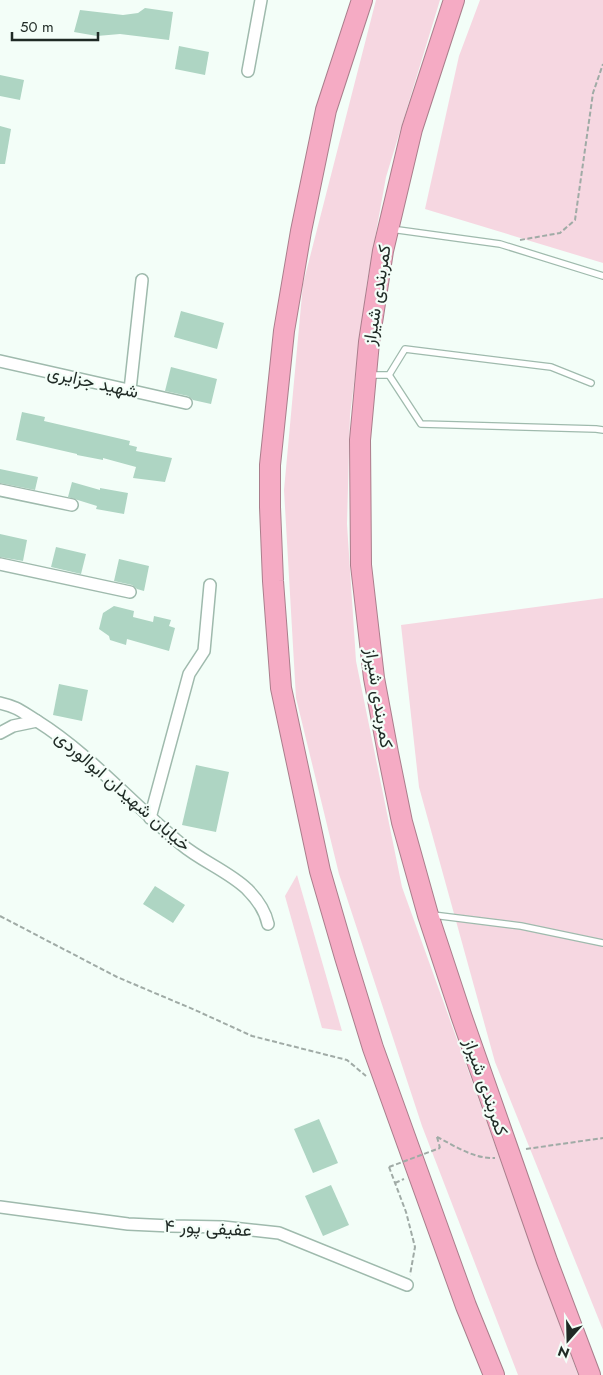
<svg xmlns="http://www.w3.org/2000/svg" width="603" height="1375" viewBox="0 0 603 1375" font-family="Jost,Vazirmatn,sans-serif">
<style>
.green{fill:#f6d7e1}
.building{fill:#aed5c3}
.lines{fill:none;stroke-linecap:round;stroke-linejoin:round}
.lane-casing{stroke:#9fbaad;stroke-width:8}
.street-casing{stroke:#9fbaad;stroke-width:14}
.highway-casing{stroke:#aa7e8c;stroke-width:22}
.path{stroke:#a0aba6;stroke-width:2;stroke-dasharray:5 2.5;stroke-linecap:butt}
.lane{stroke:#fff;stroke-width:5.5}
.street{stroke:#fff;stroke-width:11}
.highway{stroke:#f5abc4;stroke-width:20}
.path-bridge{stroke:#a0aba6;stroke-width:2;stroke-dasharray:5 2.5;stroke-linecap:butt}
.labels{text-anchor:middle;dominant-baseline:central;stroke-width:4.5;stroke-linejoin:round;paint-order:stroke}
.street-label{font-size:18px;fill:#1f2a25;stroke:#f3fef8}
</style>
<rect width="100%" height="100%" fill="#f3fef8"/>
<g class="green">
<polygon points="376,0 440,0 386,177 367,282 350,415 347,524 356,661 402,887 578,1375 518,1375 422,1126 339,874 296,698 284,490 303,284"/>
<polygon points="480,0 603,0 603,263 425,209 459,56"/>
<polygon points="603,598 603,1330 495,1062 419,787 401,625"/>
<polygon points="297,875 342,1031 322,1028 285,896"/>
</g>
<g class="building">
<polygon points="145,8 173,12 169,40 120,34 97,36 74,32 80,10 123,15 138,13"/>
<polygon points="179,46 209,52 205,75 175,69"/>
<polygon points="0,75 24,80 20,100 0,96"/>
<polygon points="0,126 11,129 5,164 0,164"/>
<polygon points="181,311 224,323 217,349 174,337"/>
<polygon points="171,367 217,379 211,404 193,400 188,396 165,391"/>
<polygon points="22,412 45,417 44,421 130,441 129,445 137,447 136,451 172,458 165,482 133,478 136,467 103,458 103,460 77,455 77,454 16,440"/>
<polygon points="0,469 38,477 35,490 0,483"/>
<polygon points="72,482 100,490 100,488 128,493 124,514 96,509 97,506 68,497"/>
<polygon points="0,534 27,540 23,561 0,557"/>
<polygon points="56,547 86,554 81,574 51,567"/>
<polygon points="119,559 149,566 144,591 137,589 132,585 114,581"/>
<polygon points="114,606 134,611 133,617 153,622 154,616 171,620 169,626 175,628 169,651 127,639 126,645 110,640 109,636 99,629 103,613"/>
<polygon points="59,684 88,690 82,721 53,715"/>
<polygon points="196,765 229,772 216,832 182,825"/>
<polygon points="155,886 185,905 173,923 143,904"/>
<polygon points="319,1119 338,1163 313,1173 294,1129"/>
<polygon points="331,1185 349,1225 323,1236 305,1196"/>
</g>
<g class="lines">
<g class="lane-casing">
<g id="lane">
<polyline points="391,229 500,244 603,276"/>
<polyline points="370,375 389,375 405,349 551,367 591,383"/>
<polyline points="389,375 421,424 596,429 603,430"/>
<polyline points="433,915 521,926 603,943"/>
</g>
</g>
<g class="street-casing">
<g id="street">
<polyline points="248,71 261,0"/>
<polyline points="0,361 186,403"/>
<polyline points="130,390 142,280"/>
<polyline points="0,490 72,505"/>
<polyline points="0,564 130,592"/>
<path d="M0,703c18,4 22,9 37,18 54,34 95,83 144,123 20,17 47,27 66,45 10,10 18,21 21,35"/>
<polyline points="0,733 13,726 37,721"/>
<polyline points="150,818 189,674 204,651 210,585"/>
<polyline points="0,1207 128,1224 171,1226 223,1227 279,1233 407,1285"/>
</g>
</g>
<g class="highway-casing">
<g id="highway">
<polyline points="362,0 326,110 301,231 284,331 270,465 270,507 273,581 281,688 320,871 345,957 373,1048 466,1306 494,1375"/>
<polyline points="454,0 412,129 383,251 369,342 360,440 361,565 374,678 388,753 402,822 428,915 461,1015 547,1261 590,1375"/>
</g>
</g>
<g class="path">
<polyline points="520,240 560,233 575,220 593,93 603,64"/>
<polyline points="0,916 117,977 195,1010 252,1036 347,1060 366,1076"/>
<path d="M437,1137c18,9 37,22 58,21"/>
<polyline points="437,1137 440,1148"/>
<polyline points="526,1149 603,1138"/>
<polyline points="389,1167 406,1212 415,1247 410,1275"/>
<polyline points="395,1183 404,1179"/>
</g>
<use href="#lane" class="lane"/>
<use href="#street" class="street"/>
<use href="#highway" class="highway"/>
<polyline class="path-bridge" points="389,1167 440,1148"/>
</g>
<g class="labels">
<g class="street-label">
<text transform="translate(377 295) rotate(-81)">کمربندی شیراز</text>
<text transform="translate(93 382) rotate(13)">شهید جزایری</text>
<text transform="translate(379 698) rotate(81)">کمربندی شیراز</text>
<text transform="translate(123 791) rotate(41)">خیابان شهیدان ابوالوردی</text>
<text transform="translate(486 1087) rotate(71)">کمربندی شیراز</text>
<text transform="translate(208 1228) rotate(3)">عفیفی پور ۴</text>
</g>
</g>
<g transform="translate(568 1340) rotate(200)" stroke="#f3fef8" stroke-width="4" paint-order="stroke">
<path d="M0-4L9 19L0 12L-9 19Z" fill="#1f2a25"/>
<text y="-8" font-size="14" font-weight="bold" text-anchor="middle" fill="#1f2a25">N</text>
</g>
<path d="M12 32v8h86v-8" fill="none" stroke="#1f2a25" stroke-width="2.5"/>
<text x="20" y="32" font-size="15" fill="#1f2a25" stroke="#f3fef8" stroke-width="4" paint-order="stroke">50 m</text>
</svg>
